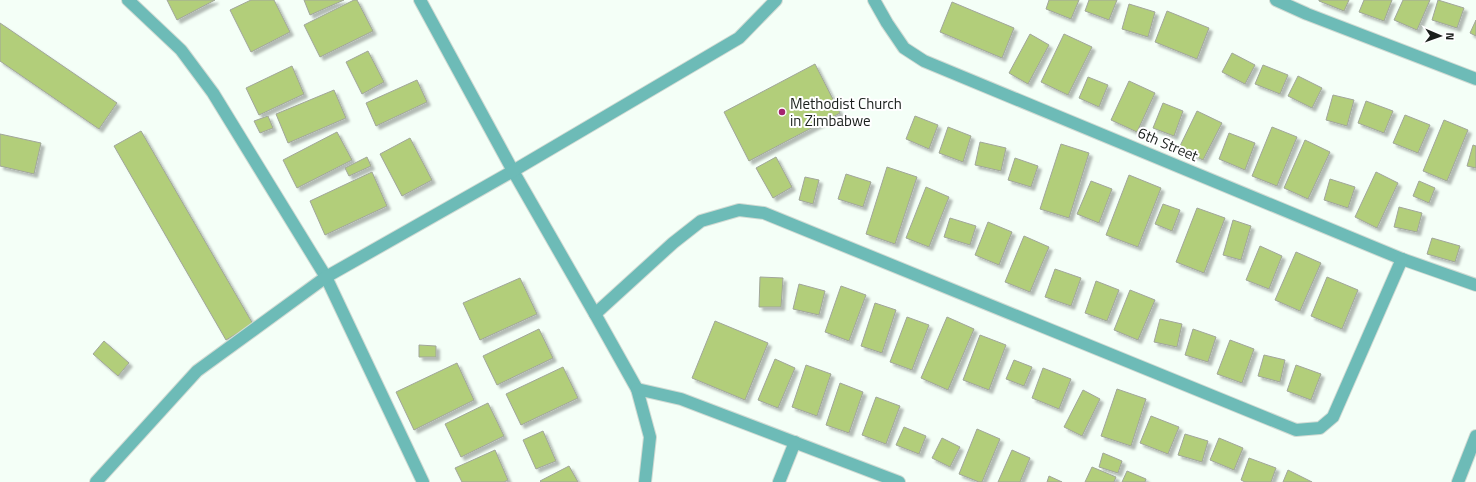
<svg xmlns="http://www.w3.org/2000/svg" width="1476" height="482" viewBox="0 0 1476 482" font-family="'Titillium Web',sans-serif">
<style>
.building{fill:#b2ce7a;stroke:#a1a69a;filter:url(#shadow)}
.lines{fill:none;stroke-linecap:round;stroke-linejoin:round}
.minor-casing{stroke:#d1dbd4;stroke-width:14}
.minor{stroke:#6dbbb7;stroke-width:12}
.poi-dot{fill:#a5226f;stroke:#fff;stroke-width:1.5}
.labels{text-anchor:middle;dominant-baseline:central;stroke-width:4;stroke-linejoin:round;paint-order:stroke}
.poi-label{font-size:15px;fill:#1a1f1c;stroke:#fff;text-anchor:start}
.street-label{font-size:15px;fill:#1a1f1c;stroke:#fff}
</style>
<defs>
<filter id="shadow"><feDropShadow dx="3.5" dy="3.5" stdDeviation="1" flood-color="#0004"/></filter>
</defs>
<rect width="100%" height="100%" fill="#f4fff7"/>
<g class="building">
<polygon points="167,0 215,0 177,20"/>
<polygon points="251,0 274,0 290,32 251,52 230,10"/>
<polygon points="304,0 344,0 310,15"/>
<polygon points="354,0 357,0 373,31 320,57 304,25"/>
<polygon points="1049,0 1079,0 1071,19 1046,9"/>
<polygon points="1089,0 1117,0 1109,20 1085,11"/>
<polygon points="1319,0 1349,0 1344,11 1319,1"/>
<polygon points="1364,0 1392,0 1384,21 1359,12"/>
<polygon points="1403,0 1430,0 1417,30 1394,20"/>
<polygon points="1438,0 1464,8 1457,28 1432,20"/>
<polygon points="952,2 1014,28 1002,58 940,32"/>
<polygon points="1129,4 1155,12 1148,37 1122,29"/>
<polygon points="1167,11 1209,28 1197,59 1155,42"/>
<polygon points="1476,20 1476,36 1470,33"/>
<polygon points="0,23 117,103 99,129 0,61"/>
<polygon points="1030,34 1049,45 1028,84 1009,73"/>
<polygon points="1064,34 1092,47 1068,95 1041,82"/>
<polygon points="368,51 384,82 362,94 346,62"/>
<polygon points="1232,53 1255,65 1245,84 1222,72"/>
<polygon points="815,64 840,113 749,161 724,112"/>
<polygon points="1263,65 1288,75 1280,94 1255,84"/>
<polygon points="292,66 304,94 259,115 246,88"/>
<polygon points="1298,76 1322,88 1312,108 1288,96"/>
<polygon points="1088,77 1108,85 1099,107 1079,98"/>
<polygon points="417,80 427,102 376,126 366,103"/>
<polygon points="1129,81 1155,93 1137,132 1111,120"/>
<polygon points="334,90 346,118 288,143 276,114"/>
<polygon points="1333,95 1354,100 1347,126 1326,120"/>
<polygon points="1366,101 1393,111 1384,133 1358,123"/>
<polygon points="1163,103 1183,111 1174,136 1153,128"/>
<polygon points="1197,111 1222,123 1203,160 1179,148"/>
<polygon points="1405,115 1430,125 1418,153 1393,143"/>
<polygon points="268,116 273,128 260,133 254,121"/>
<polygon points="915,116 938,125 929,149 906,139"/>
<polygon points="1444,120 1468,130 1447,181 1423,171"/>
<polygon points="948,127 971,136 963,162 939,153"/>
<polygon points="1272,127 1297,137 1277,186 1252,176"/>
<polygon points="141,131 253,324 226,340 114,146"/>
<polygon points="337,132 352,160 297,188 283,160"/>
<polygon points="1229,133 1255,143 1245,170 1219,159"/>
<polygon points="0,134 41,143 34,174 0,166"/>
<polygon points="410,138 432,180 402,196 380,154"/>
<polygon points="1305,140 1330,152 1308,199 1284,188"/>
<polygon points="980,142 1006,148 1001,171 975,165"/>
<polygon points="1061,144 1089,153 1069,218 1040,209"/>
<polygon points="1473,145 1476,146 1476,168 1467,166"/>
<polygon points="367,157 371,166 349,176 345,168"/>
<polygon points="776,157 792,187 773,198 756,168"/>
<polygon points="1015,158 1038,166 1031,187 1008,180"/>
<polygon points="887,167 917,177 895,244 866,234"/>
<polygon points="372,172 387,206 325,235 310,201"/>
<polygon points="1376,172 1398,183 1377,228 1355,217"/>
<polygon points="846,174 871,182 863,207 838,199"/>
<polygon points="1129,175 1161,188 1138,247 1106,235"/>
<polygon points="805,177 819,180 813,204 799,200"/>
<polygon points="1330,179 1355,187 1348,208 1324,200"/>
<polygon points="1091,181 1112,189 1099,223 1077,214"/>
<polygon points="1419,181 1435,188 1429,203 1413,196"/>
<polygon points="926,187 949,197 929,247 906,238"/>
<polygon points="1163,204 1180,210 1172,231 1155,224"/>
<polygon points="1399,207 1422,213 1417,232 1394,227"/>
<polygon points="1197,208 1225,218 1204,273 1176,262"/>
<polygon points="950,218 976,226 970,245 944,237"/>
<polygon points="1233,220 1251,226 1241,260 1223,255"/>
<polygon points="988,222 1012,232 999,265 975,255"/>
<polygon points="1024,236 1049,247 1030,292 1005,282"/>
<polygon points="1432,238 1460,246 1455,262 1427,254"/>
<polygon points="1260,246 1282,256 1269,289 1246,280"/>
<polygon points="1296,252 1321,263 1300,311 1275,300"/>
<polygon points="1055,269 1081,278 1071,306 1045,297"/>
<polygon points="760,277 783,278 781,307 759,307"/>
<polygon points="1327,277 1358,290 1342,329 1311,316"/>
<polygon points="520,278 537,314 480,340 463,303"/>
<polygon points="1096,281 1119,290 1107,321 1085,313"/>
<polygon points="799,284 825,291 819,315 793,309"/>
<polygon points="841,286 866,295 849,341 825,332"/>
<polygon points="1130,290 1155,300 1138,340 1114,330"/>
<polygon points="875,303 896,310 882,353 861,346"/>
<polygon points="907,317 929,325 912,370 890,362"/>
<polygon points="947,317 974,329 948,390 921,378"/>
<polygon points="1160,319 1182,324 1177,347 1154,342"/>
<polygon points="715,321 768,343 745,400 692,378"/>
<polygon points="539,329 553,358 497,385 483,356"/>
<polygon points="1193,329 1216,337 1208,362 1185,355"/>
<polygon points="980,335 1006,345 989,390 963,380"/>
<polygon points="1230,340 1254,349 1242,383 1217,374"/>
<polygon points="104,341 129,363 118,376 93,354"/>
<polygon points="419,345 436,346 436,357 419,357"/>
<polygon points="1264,355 1285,360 1280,382 1258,376"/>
<polygon points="775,359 795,368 778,408 758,400"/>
<polygon points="1014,360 1032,367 1024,386 1006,379"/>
<polygon points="457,363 474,400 414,430 396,392"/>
<polygon points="806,365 831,374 817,416 792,407"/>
<polygon points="1296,365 1321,374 1311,400 1287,391"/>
<polygon points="563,367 578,398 521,425 506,394"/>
<polygon points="1043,368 1071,379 1059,409 1032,398"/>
<polygon points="840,383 863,392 849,433 826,425"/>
<polygon points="1117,389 1146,399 1131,446 1101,436"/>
<polygon points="1083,390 1100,399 1082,436 1064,427"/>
<polygon points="876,397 900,406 886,444 862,435"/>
<polygon points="488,403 504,436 461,457 445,424"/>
<polygon points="1151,416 1179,427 1168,454 1140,443"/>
<polygon points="904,427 926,436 919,454 896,445"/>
<polygon points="977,429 1000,439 982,482 979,482 959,474"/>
<polygon points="543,431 556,461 536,469 523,440"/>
<polygon points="1185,434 1208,441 1202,462 1178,455"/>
<polygon points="942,438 960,447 950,467 932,458"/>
<polygon points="1219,438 1243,448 1234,470 1210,460"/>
<polygon points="495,450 508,480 504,482 462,482 455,468"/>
<polygon points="1012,450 1030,458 1020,482 998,482"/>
<polygon points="1103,453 1122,461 1118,473 1099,467"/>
<polygon points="1249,458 1276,468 1271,482 1245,482 1241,480"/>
<polygon points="569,466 578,482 541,482 540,481"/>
<polygon points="1092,467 1116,477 1114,482 1085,482"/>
<polygon points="1288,470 1312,482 1283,482"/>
<polygon points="1127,471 1146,479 1145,482 1122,482"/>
<polygon points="1049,476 1062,482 1047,482"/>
</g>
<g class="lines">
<g class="minor-casing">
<g id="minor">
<polyline points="128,0 181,50 213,93 326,277 423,482"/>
<polyline points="420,0 513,171 595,314 637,389 650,437 645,482"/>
<polyline points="874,0 887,23 904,48 924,61 1402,259 1476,285"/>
<polyline points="1276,0 1307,14 1476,79"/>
<polyline points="595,314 673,243 701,221 739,210 764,213 1296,430 1320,428 1333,417 1402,259"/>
<polyline points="637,389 681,399 899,482"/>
<polyline points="96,482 197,371 326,277 513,171 739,38 776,0"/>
<polyline points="779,482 795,442"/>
<polyline points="1458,482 1476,436"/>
</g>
</g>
<use href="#minor" class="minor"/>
</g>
<circle class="poi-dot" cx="782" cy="112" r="4"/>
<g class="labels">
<g class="poi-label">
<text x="790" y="103">Methodist Church<tspan x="790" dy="17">in Zimbabwe</tspan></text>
</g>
<g class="street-label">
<text transform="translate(1168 144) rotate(23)">6th Street</text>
</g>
</g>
<g transform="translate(1440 36) rotate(92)" stroke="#ffffff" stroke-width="3" paint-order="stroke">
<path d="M0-3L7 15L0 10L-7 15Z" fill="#1a1f1c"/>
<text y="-6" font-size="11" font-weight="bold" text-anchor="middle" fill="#1a1f1c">N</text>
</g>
</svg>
